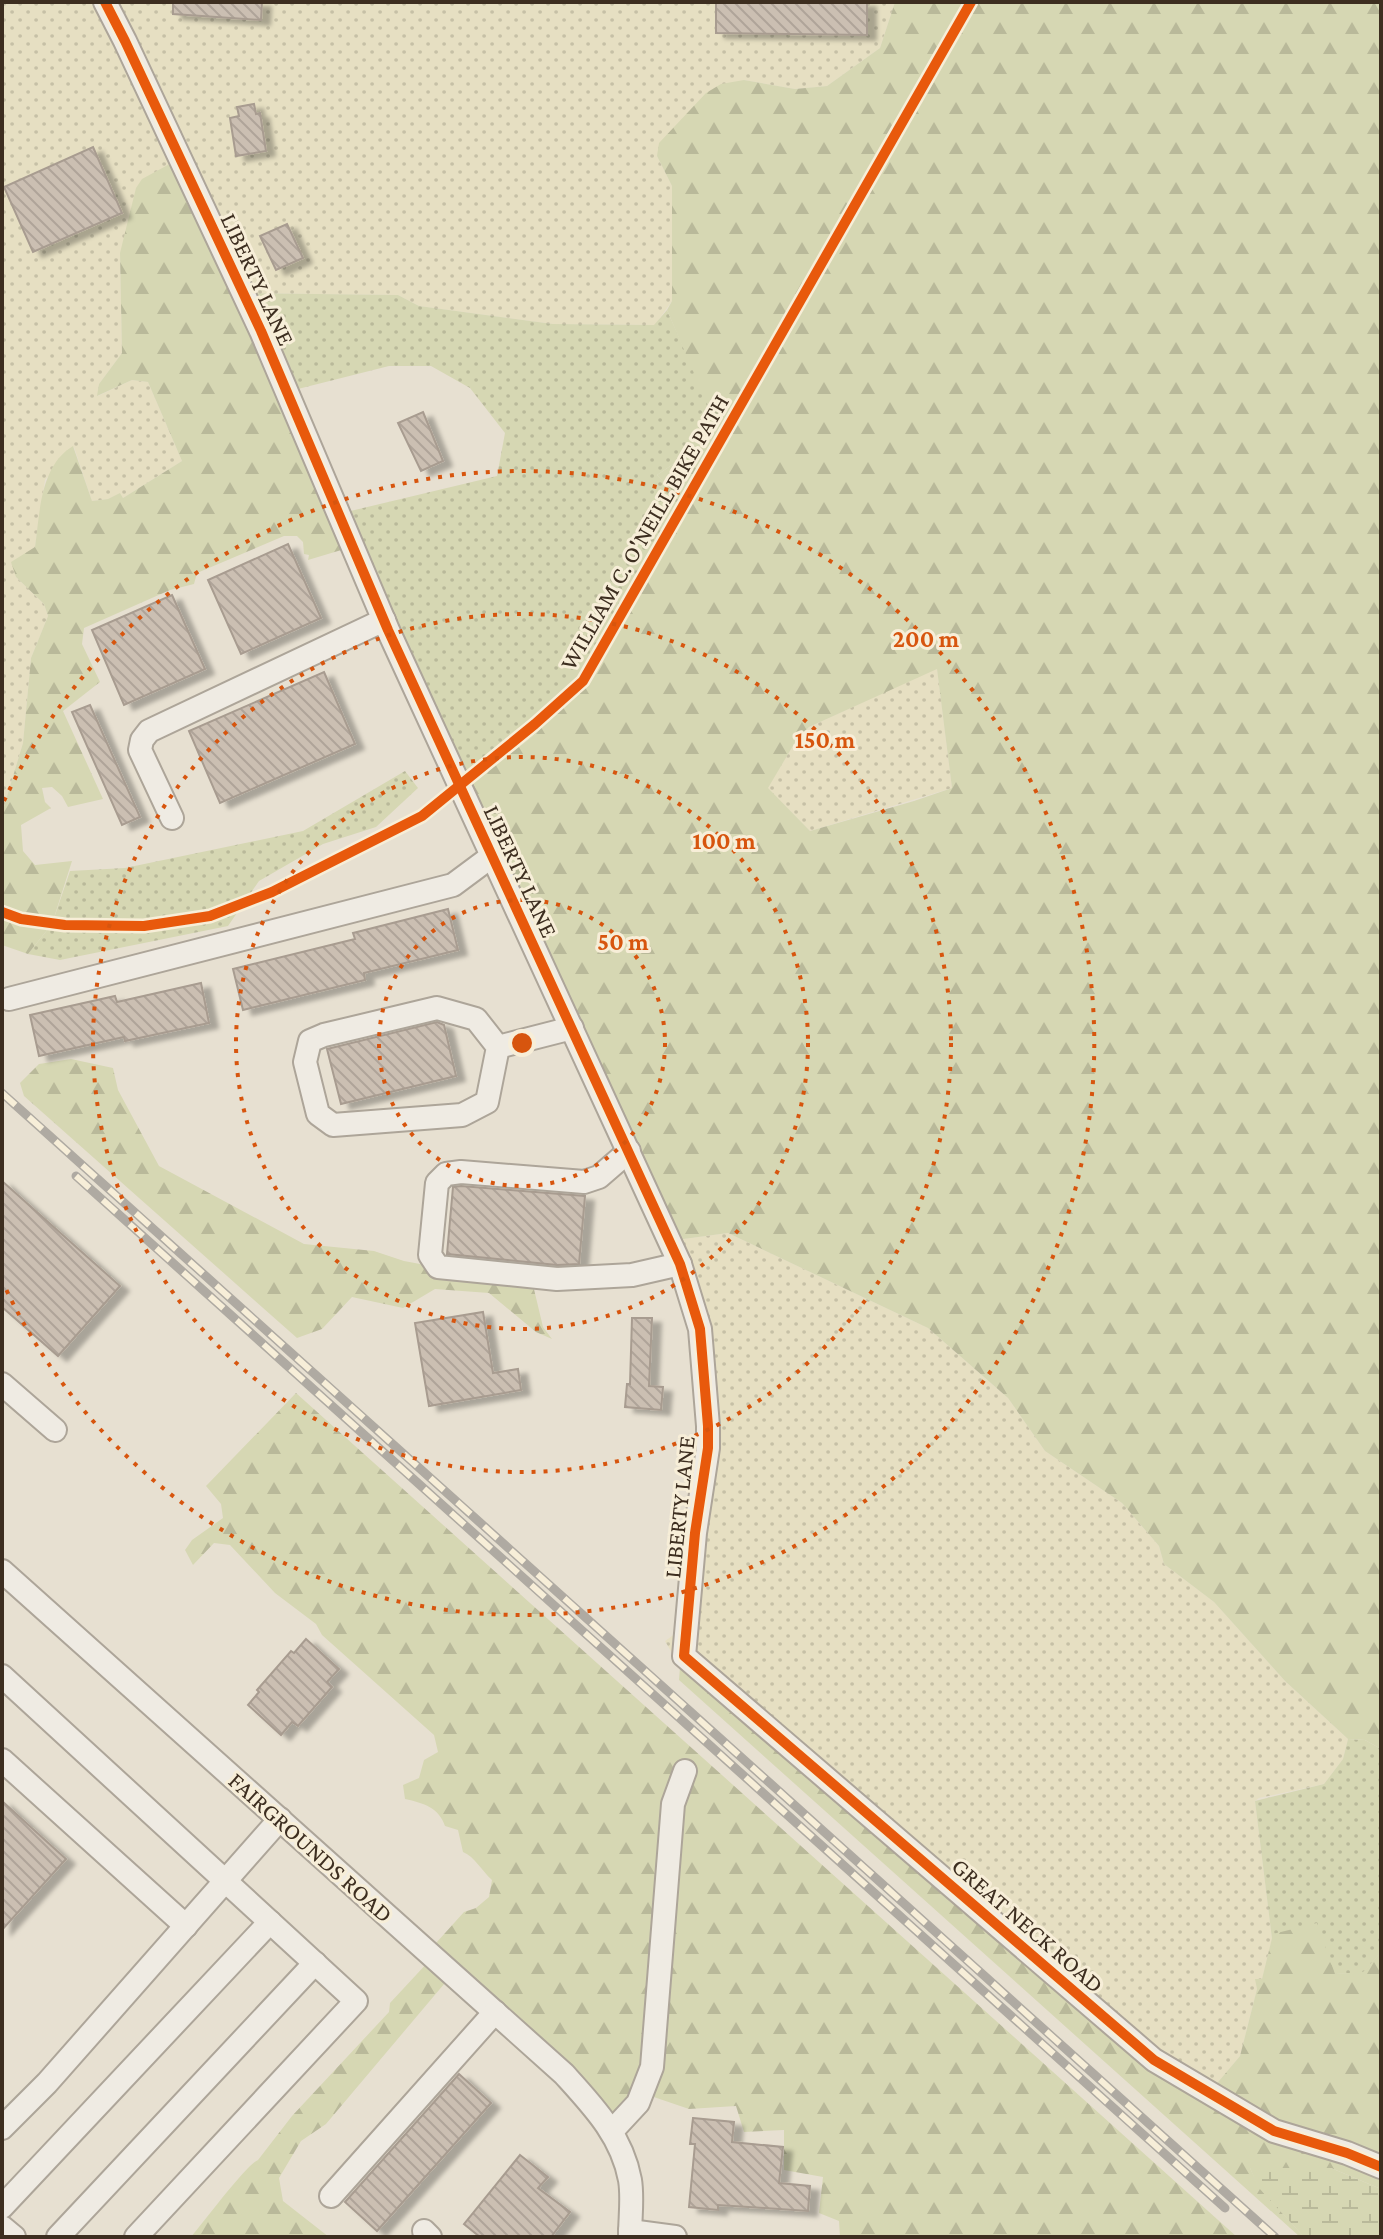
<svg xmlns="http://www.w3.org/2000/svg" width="1383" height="2239" viewBox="0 0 1383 2239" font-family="'Crimson Pro',serif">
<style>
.farmland{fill:url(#farmland-dots)}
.grass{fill:url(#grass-dots)}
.forest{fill:url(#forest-firs);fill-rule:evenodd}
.wetland{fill:url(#wetland-marsh)}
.building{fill:url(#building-back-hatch);stroke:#a89c90;stroke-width:2;filter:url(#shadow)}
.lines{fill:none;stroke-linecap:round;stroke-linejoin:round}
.minor-casing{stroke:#ada599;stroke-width:26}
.minor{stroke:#efebe3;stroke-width:22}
.rail-casing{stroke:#afaaa2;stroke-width:9}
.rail{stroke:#f7eed8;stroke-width:6;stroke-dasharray:18;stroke-linecap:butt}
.cycleway-casing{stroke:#f7eed8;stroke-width:15}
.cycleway{stroke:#e8590c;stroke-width:10}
.ring{fill:none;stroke:#d7550e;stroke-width:4;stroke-dasharray:4 8}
.labels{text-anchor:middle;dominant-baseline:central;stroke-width:6;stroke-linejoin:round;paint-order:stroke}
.street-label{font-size:24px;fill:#3d2e20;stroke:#f7eed8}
.centre{fill:#d7550e;stroke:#f7eed8;stroke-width:4}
.ring-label{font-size:24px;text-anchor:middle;font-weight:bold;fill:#d7550e;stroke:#f7eed8;stroke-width:6;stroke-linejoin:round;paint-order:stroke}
</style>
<defs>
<pattern id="farmland-dots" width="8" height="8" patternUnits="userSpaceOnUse" patternTransform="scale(2)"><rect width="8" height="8" fill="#e6dfc2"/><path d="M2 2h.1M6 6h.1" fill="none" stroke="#c6c0a6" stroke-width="1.8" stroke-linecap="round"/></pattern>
<pattern id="grass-dots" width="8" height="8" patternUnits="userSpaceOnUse" patternTransform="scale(2)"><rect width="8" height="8" fill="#d6d7b3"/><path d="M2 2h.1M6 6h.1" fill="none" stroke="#b9b99a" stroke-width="1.8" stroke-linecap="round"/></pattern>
<pattern id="forest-firs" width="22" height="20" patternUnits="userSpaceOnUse" patternTransform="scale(2)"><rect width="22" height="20" fill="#d6d7b3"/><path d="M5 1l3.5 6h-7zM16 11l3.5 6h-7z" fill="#b9b99a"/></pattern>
<pattern id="wetland-marsh" width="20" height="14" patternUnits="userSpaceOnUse" patternTransform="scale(2)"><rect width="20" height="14" fill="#d6d7b3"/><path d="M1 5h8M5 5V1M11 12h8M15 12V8" fill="none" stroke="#b9b99a"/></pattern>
<pattern id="building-back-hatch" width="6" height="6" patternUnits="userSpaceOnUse" patternTransform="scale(2)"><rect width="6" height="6" fill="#cbbfb2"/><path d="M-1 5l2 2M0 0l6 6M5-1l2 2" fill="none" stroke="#afa499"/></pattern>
<filter id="shadow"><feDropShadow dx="9" dy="5" stdDeviation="2" flood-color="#0004"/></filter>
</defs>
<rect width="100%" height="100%" fill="#e7e0d1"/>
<g class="farmland">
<polygon points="2,2 895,2 880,48 827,86 795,89 744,80 657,156 672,186 672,301 655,325 553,324 419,306 398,295 244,293 120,253 122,353 99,384 98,396 132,380 148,382 182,461 123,498 120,494 108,499 92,501 74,447 45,480 35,547 16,577 44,604 48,616 31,658 23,743 2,813"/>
<polygon points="937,668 952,788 810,831 767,788 797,739 809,727"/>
<polygon points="728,1233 928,1328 1008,1398 1045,1451 1122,1503 1159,1546 1164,1564 1214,1602 1285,1681 1348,1739 1343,1759 1324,1784 1259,1798 1255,1801 1272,1939 1262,1980 1256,1979 1257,1989 1240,2056 1208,2095 680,1667 665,1641 686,1626 706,1414 676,1240"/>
</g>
<g class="grass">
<path d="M244,293l154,2 21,11 134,18 101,1 13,-15 45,102 -27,44 -28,19c14,13 30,27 23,48l-38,50 -31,65 -75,96 -41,31 -36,15 -121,-266 159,-38 8,-43 -35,-45 -39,-22h-42l-103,26z"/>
<polygon points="405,771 418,788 376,827 323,844 259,881 228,926 60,960 28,954 52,924 70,871 125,868 303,831"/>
<polygon points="1348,1739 1365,1740 1381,1749 1381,1952 1363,1973 1335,1974 1272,1939 1255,1801 1324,1784 1343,1759"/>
</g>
<g class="forest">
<path d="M895,2h486v1747l-16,-9 -17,-1 -63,-58 -71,-79 -50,-38 -5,-18 -37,-43 -77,-52 -37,-53 -80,-70 -200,-95 -52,7 -217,-460 36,-15 41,-31 75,-96 31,-65 38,-51c7,-20 -10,-34 -23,-47l28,-19 26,-43 -44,-103 5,-9v-115l-15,-30 2,-13 47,-50 15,-9 23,-4 51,9 32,-3 53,-38zM937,669l15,119 -38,13 -104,30 -42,-43 29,-49 12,-12z"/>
<path d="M177,160l171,388 -40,12 1,-5 -5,-1 -1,-12 -6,-6h-13l-87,37 -3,11 -24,6 -86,38 -2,16 18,38 -37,29 40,88 -35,8 -6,-11 -10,-9 -10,1 3,14 6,6 -30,17 2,26 12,14 37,-4 -20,63 -24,30 -26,-9v-132l21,-70 8,-85 17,-42 -4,-12 -28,-27 -5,-15 24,-15c5,-35 5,-81 38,-101l19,55 16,-2 12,-6 3,5 59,-37 -34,-79 -16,-2 -35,16 2,-12 23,-31 -2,-100 16,-65 6,-9z"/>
<polygon points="71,1059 113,1068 118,1090 159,1166 304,1244 374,1251 404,1261 533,1285 543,1327 552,1339 536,1332 489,1293 435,1289 403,1308 352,1297 322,1329 297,1338 24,1096 20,1083 39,1064"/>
<path d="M296,1393l941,844h-397l-1,-16 -20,-8 4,-36 -39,-7v-40l-40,2 -8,-26 -47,3 -44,-15 -27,31 -168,-148 -124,147 -25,17 -22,37 4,23 46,36h-138c12,-14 56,-73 67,-77l34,-44 97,-104 1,-9 39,-42 -2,-8 37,-41 12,-4 13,-11 3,-17c-11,-10 -17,-23 -29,-28l-5,-22 -13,-4c-6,-18 -21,-23 -40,-27l-2,-14 16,-7 5,-18 14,-8 -4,-17 -112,-100 -6,-11 -41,-31 -45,-48 -16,-2 -21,22 -8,-15 7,-10 31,-22 -2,-14 -15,-18z"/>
<polygon points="680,1667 1208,2094 1240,2056 1257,1989 1255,1979 1262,1979 1273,1934 1317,1923 1335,1974 1363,1972 1381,1952 1381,2189 1331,2168 1250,2168 1259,2187 1304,2237 1300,2237 679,1680"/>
</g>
<polygon class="wetland" points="1250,2168 1331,2168 1381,2189 1381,2237 1304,2237 1258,2187"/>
<g class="building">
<polygon points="173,2 262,2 261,20 173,14"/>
<polygon points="716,2 867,2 867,35 716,33"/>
<polygon points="254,104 256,114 260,113 266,151 236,156 230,118 239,116 237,107"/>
<polygon points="93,147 122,213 33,252 4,187"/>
<polygon points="287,224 303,258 276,270 260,236"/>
<polygon points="423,412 443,461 421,471 398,423"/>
<polygon points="288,544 321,618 241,654 208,580"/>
<polygon points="172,595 205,669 124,705 92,630"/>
<polygon points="324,672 355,744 220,803 189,731"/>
<polygon points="90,705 140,817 122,825 72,712"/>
<polygon points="448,909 458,950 364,973 365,980 243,1010 233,969 355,939 353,933"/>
<polygon points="201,983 209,1023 125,1041 124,1037 39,1056 30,1015 115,996 117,1002"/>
<polygon points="437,1022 444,1025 456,1076 341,1104 327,1049"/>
<polygon points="2,1181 120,1286 58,1356 2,1307"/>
<polygon points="461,1186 585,1196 579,1264 557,1265 447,1254 453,1187"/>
<polygon points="483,1312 493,1373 518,1369 521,1390 429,1406 415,1323"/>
<polygon points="632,1318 652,1318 649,1386 663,1387 661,1410 625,1407 627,1384 630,1384"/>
<polygon points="306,1639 339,1669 327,1682 332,1687 298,1726 292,1722 281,1735 248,1705 259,1692 257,1690 291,1651 294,1653"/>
<polygon points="2,1801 66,1859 2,1930"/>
<polygon points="459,2074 491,2103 377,2231 345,2202"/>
<polygon points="693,2118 734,2122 732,2142 783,2147 779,2183 810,2186 808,2211 718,2205 718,2210 689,2207 695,2144 690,2144"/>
<polygon points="520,2155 548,2177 538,2188 570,2212 551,2237 480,2237 464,2224"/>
</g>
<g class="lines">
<g class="minor-casing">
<g id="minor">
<polyline points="105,2 125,41 261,331 388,630 680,1264 700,1329 708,1426 708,1448 695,1533 684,1656 1154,2060 1274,2131 1347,2153 1381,2167"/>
<polyline points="172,818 140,750 142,740 149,731 384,620"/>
<polyline points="9,999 453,885 492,856"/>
<polyline points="498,1047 476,1019 437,1008 324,1035 310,1041 305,1062 318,1114 333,1125 462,1115 487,1102 498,1047 572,1028"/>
<polyline points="629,1151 599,1177 584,1182 461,1172 446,1174 437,1183 430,1255 438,1267 557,1279 632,1275 680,1264"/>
<polyline points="2,1384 55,1430"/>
<path d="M2,1571l562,503c29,32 58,62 66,106 3,18 0,38 0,57"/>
<polyline points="2,1676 356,2001 136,2237"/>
<polyline points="2,1760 186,1926"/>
<polyline points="2,2128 47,2083 280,1819"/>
<polyline points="612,2131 638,2103 652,2067 673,1804 685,1771"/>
<polyline points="331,2196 495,2012"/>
<polyline points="2,2207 270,1922"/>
<polyline points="2,2227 14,2237"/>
<polyline points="424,2231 430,2237"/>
<polyline points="630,2231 675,2237"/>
<polyline points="58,2237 315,1963"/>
</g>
</g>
<use href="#minor" class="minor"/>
<g class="rail-casing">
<g id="rail">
<polyline points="2,1093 1275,2237"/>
<polyline points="76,1176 1225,2208"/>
</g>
</g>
<use href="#rail" class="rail"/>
<g class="cycleway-casing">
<g id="cycleway">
<polyline points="105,2 125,41 261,331 388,630 680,1264 700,1329 708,1426 708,1448 695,1533 684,1656 1154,2060 1274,2131 1347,2153 1381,2167"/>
<polyline points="2,912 21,919 65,925 144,926 210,916 272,892 422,816 535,724 583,681 971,2"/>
</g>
</g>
<use href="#cycleway" class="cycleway"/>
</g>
<g class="ring">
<circle cx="522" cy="1043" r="143"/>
<circle cx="522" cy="1043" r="286"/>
<circle cx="522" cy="1043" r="429"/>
<path d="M4 801A572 572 0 1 1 4 1285"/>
</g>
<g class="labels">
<g class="street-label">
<text transform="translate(258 279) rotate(65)">LIBERTY LANE</text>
<text transform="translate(644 532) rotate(-60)">WILLIAM C. O'NEILL BIKE PATH</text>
<text transform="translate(521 871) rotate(65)">LIBERTY LANE</text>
<text transform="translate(679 1507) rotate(-84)">LIBERTY LANE</text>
<text transform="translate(311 1847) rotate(42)">FAIRGROUNDS ROAD</text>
<text transform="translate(1028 1925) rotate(41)">GREAT NECK ROAD</text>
</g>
</g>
<circle cx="522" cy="1043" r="12" class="centre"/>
<g class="ring-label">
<text x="926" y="647">200 m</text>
<text x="825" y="748">150 m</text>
<text x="724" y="849">100 m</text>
<text x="623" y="950">50 m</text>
</g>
<rect width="1383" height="2239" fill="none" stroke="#3d2e20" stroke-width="8"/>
</svg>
